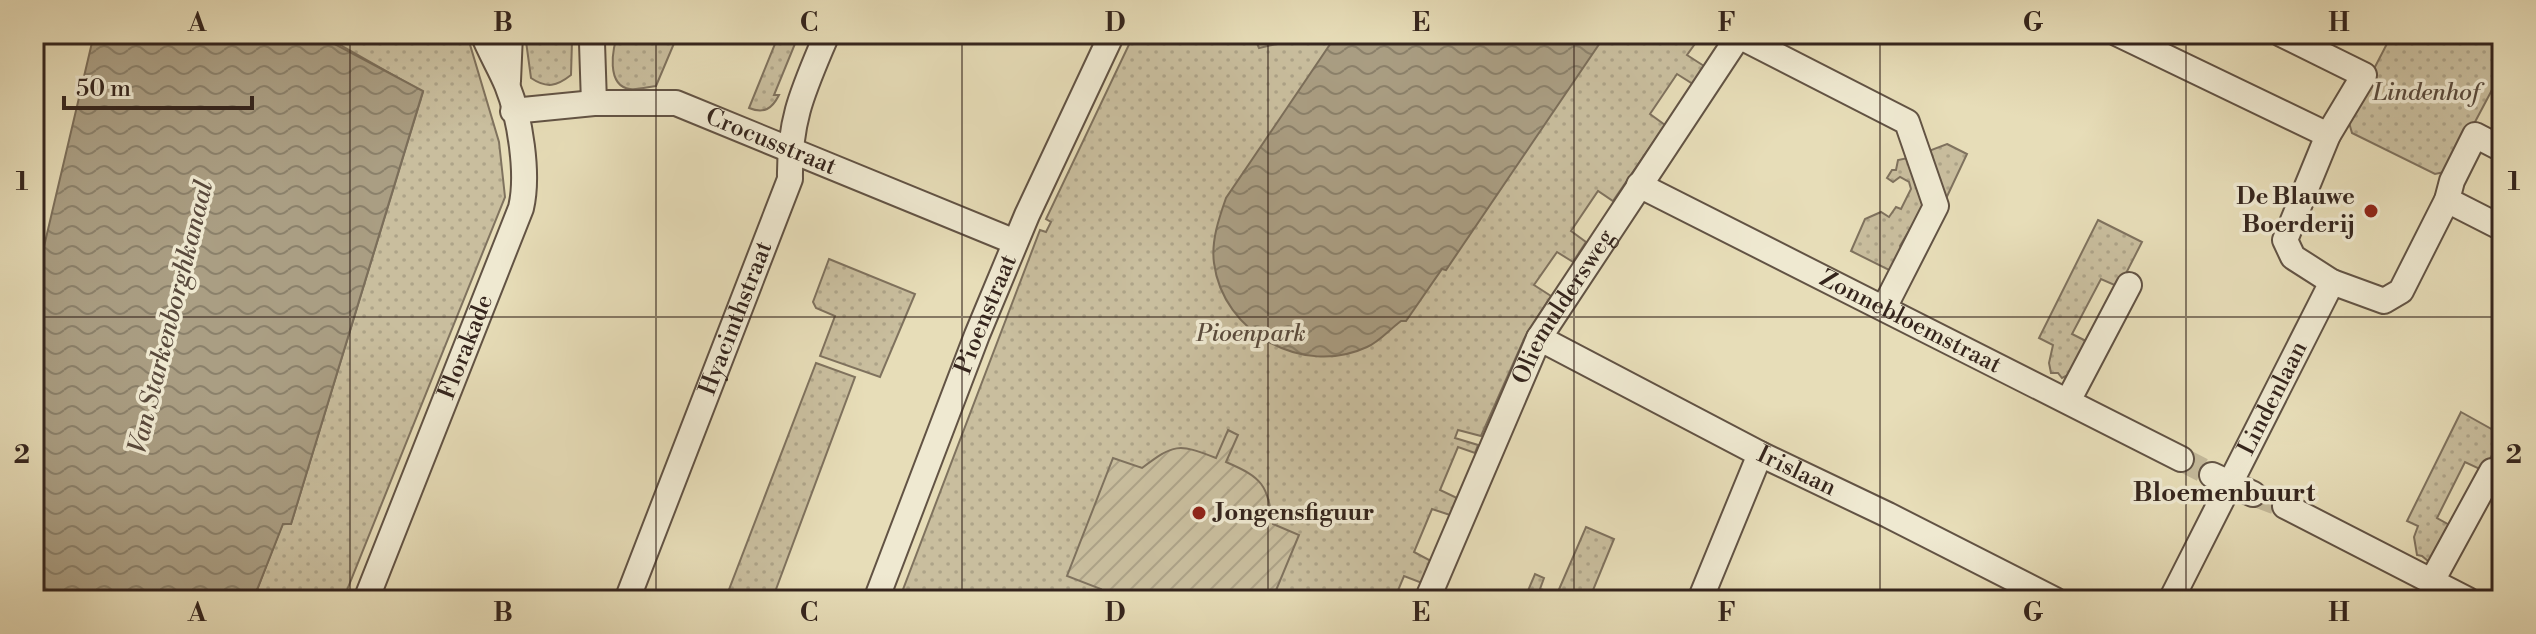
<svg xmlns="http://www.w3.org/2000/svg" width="2536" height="634" viewBox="0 0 2536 634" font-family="'Libre Bodoni',serif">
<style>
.grass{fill:url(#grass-dots);stroke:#7f725e;stroke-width:2}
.forest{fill:url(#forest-firs);stroke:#7f725e;stroke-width:2}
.garden{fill:url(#garden-furrows);stroke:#7f725e;stroke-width:2}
.water{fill:url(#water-waves);stroke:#7b6e5a;stroke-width:2}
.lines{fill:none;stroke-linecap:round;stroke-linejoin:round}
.street-tunnel{stroke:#c3b899;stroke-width:24;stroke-dasharray:24 12;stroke-linecap:butt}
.street-casing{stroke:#625344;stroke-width:28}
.street{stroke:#efe9d1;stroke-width:24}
.grid{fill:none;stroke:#35251d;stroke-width:2;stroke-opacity:0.55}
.poi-dot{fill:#8f2418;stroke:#efe9d1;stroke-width:3}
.labels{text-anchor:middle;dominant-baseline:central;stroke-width:7;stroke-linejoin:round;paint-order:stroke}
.park-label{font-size:24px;font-style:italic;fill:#5a4b3d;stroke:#efe9d1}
.street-label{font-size:24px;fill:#35251d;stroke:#efe9d1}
.poi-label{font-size:24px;font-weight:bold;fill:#35251d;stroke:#efe9d1;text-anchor:end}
.water-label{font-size:26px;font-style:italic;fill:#58493c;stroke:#efe9d1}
.neighbourhood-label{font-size:26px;font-weight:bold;fill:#35251d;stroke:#efe9d1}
.neatline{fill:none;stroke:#35251d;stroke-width:3}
.grid-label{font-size:26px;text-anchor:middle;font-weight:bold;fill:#35251d}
</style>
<defs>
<pattern id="grass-dots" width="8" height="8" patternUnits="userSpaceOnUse" patternTransform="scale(2)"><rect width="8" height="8" fill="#c9be9e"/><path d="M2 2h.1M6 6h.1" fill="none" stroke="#ada388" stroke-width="1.8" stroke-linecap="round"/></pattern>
<pattern id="forest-firs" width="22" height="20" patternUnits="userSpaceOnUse" patternTransform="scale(2)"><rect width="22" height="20" fill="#c9be9e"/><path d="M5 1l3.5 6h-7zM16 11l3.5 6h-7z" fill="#ada388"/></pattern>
<pattern id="garden-furrows" width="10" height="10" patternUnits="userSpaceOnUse" patternTransform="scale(2)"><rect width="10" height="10" fill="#c9be9e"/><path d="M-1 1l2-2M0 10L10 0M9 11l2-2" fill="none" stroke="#ada388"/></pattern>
<pattern id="water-waves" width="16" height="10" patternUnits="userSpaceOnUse" patternTransform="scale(2)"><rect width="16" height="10" fill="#aa9e83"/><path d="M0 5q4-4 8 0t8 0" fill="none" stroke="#8b816b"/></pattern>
</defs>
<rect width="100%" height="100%" fill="#e7ddb8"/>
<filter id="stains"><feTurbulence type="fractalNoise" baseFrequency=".0025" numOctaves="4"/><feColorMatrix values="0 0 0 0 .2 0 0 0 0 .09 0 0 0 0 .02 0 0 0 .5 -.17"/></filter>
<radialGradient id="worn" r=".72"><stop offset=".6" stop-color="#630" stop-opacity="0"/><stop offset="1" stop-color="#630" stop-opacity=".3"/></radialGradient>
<g class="grass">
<polygon points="321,34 462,34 468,38 499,142 505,197 343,600 253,600 283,523 291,524 423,92"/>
<path d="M525,34h49l-2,7 -1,34c-14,11 -24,14 -40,3z"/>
<path d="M618,34h60l-22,52c-8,1 -18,4 -26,3 -24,-3 -18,-41 -12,-55z"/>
<path d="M779,34h20l-25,61h5c-7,14 -15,19 -30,13z"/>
<polygon points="1134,34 1702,34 1687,55 1704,66 1693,84 1677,74 1650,114 1665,125 1613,201 1598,191 1571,231 1586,242 1573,262 1557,252 1534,285 1551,296 1525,337 1481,436 1458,430 1455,438 1478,445 1475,453 1458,447 1440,490 1457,498 1450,515 1432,509 1414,552 1431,561 1422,583 1404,576 1394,600 899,600 1040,230 1046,232 1051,222 1046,219"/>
<polygon points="2392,34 2502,34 2502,71 2449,171 2435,174 2352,133 2348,119"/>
<polygon points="1947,144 1967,154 1943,205 1926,152"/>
<polygon points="1913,157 1928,207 1924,215 1916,219 1900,246 1906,253 1895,273 1851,251 1865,219 1881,212 1889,217 1896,207 1901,209 1911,189 1909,182 1900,177 1893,182 1887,178 1892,170 1896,170 1898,160"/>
<polygon points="2098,220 2142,242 2119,287 2101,279 2072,334 2090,343 2072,373 2062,378 2058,373 2051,373 2049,363 2053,345 2039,338"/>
<polygon points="829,259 915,294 880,377 820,356 835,316 816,308 813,302"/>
<polygon points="816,363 855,377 772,600 725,600"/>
<polygon points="2461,412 2502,435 2484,471 2465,462 2437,518 2455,528 2438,554 2428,561 2422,556 2417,555 2414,537 2418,526 2407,521"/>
<polygon points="1586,527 1614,539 1589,600 1524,600 1535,574 1544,578 1540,589 1557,594"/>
</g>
<polygon class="forest" points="1253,34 1318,34 1259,48"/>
<path class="garden" d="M1228,430l10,5 -12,27c37,16 41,22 47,62l26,11 -27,65h-174l3,-11 -34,-13 46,-118 29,10c32,-24 36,-25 74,-10z"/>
<g class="water">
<polygon points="94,34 316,34 423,91 291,524 283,524 253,600 34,600 34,289"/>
<path d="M1337,34h269l-160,236 -4,-1 -36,52h-5c-11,8 -22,21 -34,26 -64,30 -144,-14 -153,-84 -3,-22 5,-45 12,-65z"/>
</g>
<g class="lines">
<g class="street-tunnel">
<polyline points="2181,459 2212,475"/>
<polyline points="2253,494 2285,506"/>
</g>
<g class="street-casing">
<g id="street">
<polyline points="2118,34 2328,135"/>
<polyline points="2281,34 2364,75 2328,135 2285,240 2293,257 2332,282 2384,301 2401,291 2447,200 2452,181 2475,135 2502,149"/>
<polyline points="1739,36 1907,122 1936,206 1884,308"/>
<polyline points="508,81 510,34"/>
<polyline points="594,103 592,43 595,34"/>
<path id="s1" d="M513,111l81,-8h82l339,139"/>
<path id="s2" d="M1639,185l542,274"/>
<polyline points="2447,200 2502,228"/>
<path id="s3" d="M1539,338l221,116 128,61 167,85"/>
<polyline points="2068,401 2129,285"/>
<polyline points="2212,475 2253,494"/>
<polyline points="2285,506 2468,600"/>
<polyline points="2432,581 2492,471"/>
<path id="s4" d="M366,600l155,-392c8,-34 -1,-91 -14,-123 -7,-17 -17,-33 -24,-51"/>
<path id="s5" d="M627,600l163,-421c-1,-61 14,-90 37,-145"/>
<path id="s6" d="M876,600l101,-265 50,-120 85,-181"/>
<path id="s7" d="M1427,600l112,-262 201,-304"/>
<polyline points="1700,600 1760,454"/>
<path id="s8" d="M2171,600l161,-318"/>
</g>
</g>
<use href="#street" class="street"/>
</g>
<path class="grid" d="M350,34v566M656,34v566M962,34v566M1268,34v566M1574,34v566M1880,34v566M2186,34v566M34,317h2468"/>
<g class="poi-dot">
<circle cx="2371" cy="211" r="8"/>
<circle cx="1199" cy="513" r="8"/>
</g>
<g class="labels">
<g class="park-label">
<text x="2426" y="93">Lindenhof</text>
<text x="1251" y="334">Pioenpark</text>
</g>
<g class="street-label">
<text stroke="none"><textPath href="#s1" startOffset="266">Crocusstraat</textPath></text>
<text stroke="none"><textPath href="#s7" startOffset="324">Oliemuldersweg</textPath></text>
<text stroke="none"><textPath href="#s6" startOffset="306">Pioenstraat</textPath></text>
<text stroke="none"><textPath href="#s5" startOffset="302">Hyacinthstraat</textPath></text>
<text stroke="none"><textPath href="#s2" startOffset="304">Zonnebloemstraat</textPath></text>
<text stroke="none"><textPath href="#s4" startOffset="272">Florakade</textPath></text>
<text stroke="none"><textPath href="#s8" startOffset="226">Lindenlaan</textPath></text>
<text stroke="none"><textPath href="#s3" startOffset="290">Irislaan</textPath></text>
</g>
<g class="poi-label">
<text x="2355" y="197">De Blauwe<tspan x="2355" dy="28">Boerderij</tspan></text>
<text x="1215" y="513" text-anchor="start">Jongensfiguur</text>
</g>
<g class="water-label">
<text transform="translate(171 317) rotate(-76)">Van Starkenborghkanaal</text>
</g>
<g class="neighbourhood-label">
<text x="2224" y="493">Bloemenbuurt</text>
</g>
</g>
<rect width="2536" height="634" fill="none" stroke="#e7ddb8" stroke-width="88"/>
<path d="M64 96v12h188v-12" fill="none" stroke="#35251d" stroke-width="4"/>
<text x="76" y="96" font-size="24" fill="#35251d" stroke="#efe9d1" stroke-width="6" paint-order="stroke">50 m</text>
<rect x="44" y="44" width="2448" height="546" class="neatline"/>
<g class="grid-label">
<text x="197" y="31">A</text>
<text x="503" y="31">B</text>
<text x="809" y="31">C</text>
<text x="1115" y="31">D</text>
<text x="1421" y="31">E</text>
<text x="1727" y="31">F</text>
<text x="2033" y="31">G</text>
<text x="2339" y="31">H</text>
<text x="22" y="190">1</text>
<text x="2514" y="190">1</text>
<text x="22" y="463">2</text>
<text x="2514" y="463">2</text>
<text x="197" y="621">A</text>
<text x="503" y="621">B</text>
<text x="809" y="621">C</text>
<text x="1115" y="621">D</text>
<text x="1421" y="621">E</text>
<text x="1727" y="621">F</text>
<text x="2033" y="621">G</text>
<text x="2339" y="621">H</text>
</g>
<rect width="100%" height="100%" filter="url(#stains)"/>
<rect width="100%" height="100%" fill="url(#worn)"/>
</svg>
